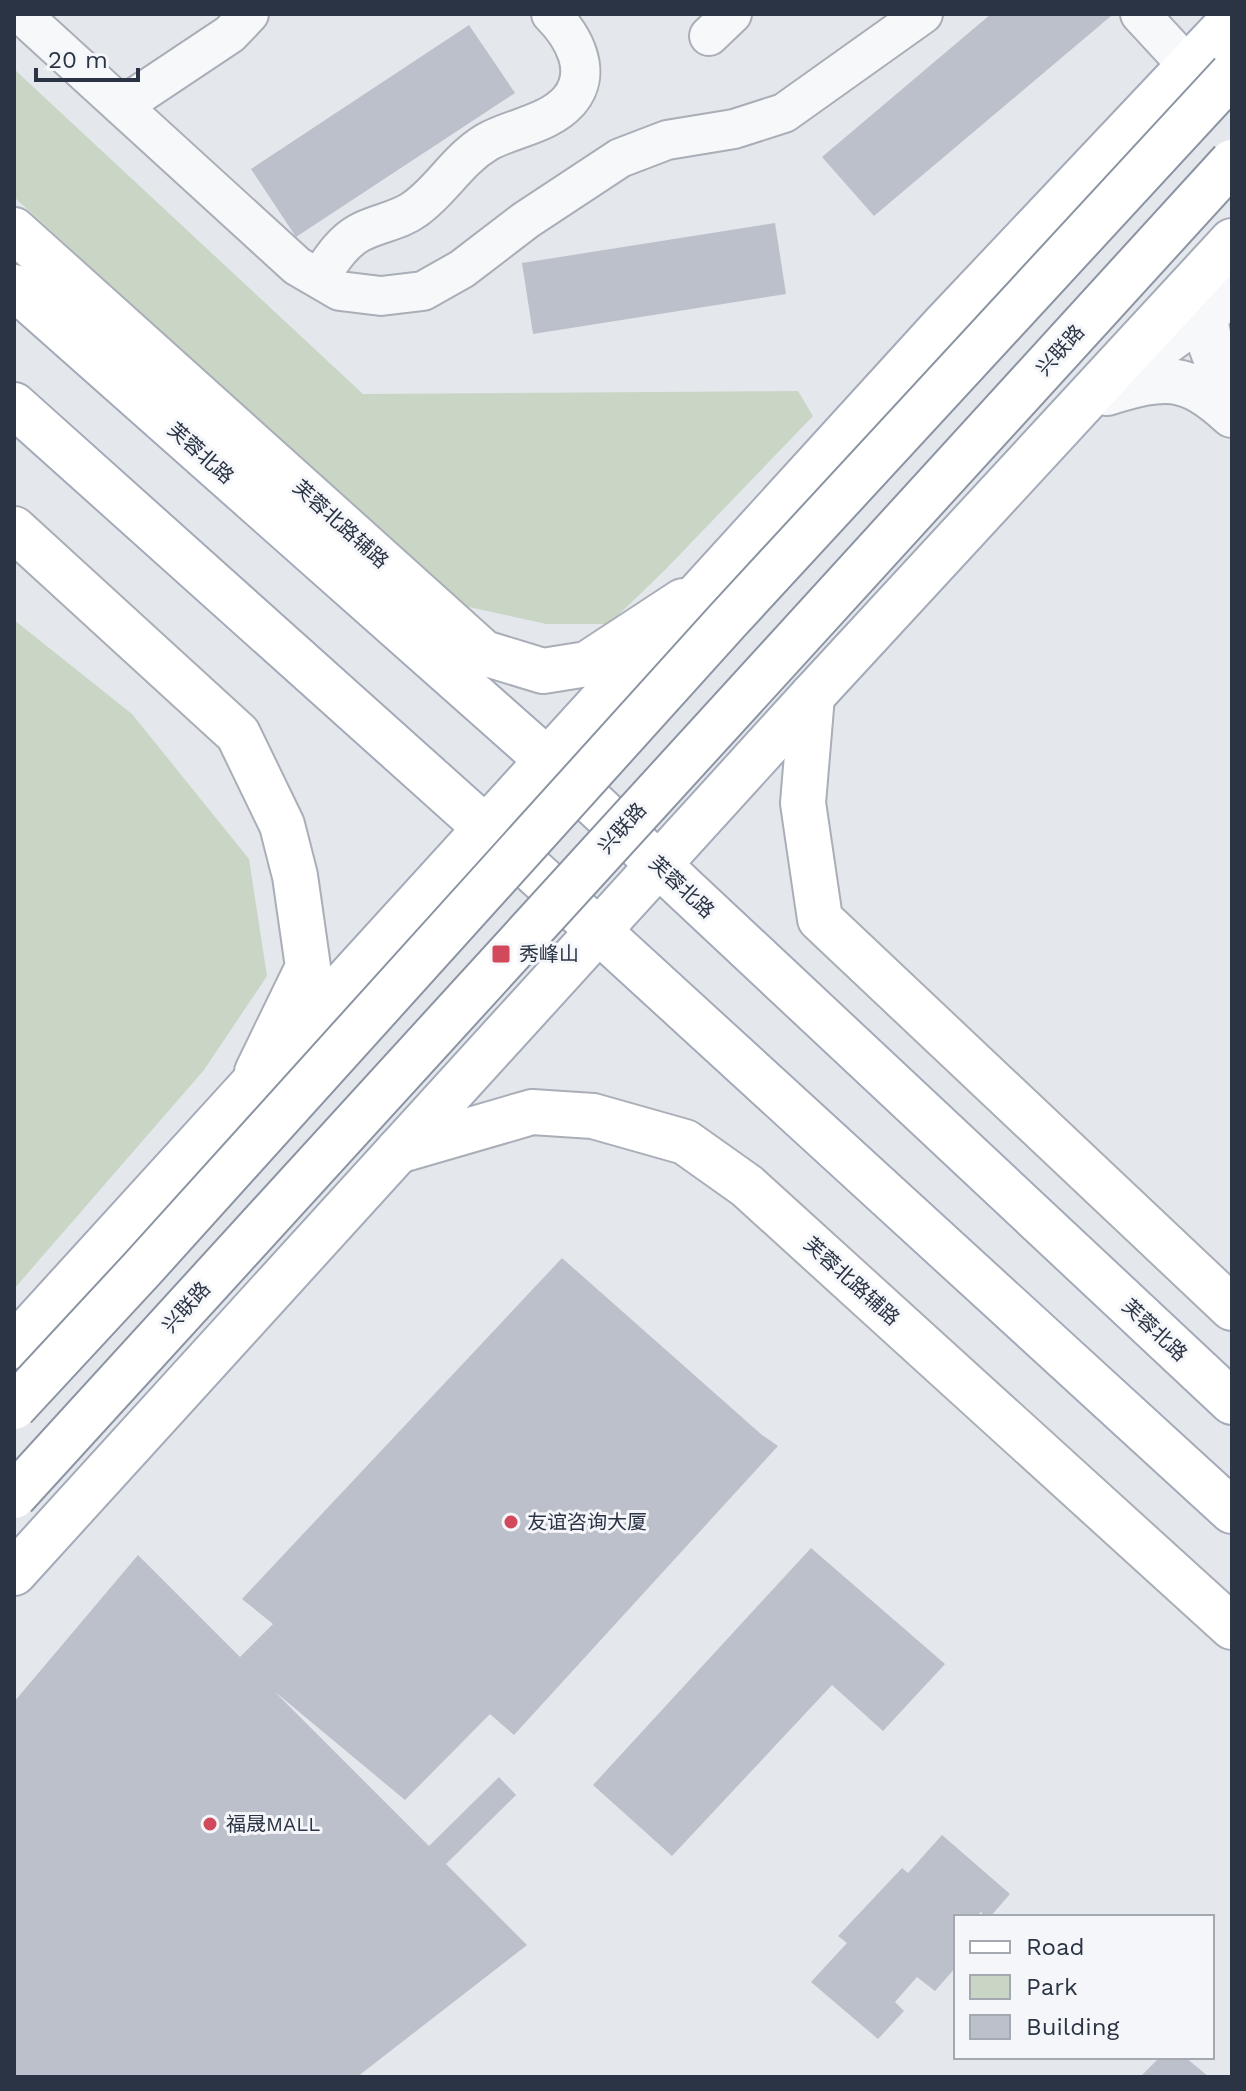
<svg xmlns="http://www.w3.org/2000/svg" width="1246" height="2091" viewBox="0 0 1246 2091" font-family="'Work Sans','Noto Sans SC',sans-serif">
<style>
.green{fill:#c9d6c5}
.building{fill:#bbc0ca}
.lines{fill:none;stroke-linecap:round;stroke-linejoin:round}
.minor-casing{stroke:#a9aeb7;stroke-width:42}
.tertiary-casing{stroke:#a9aeb7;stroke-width:48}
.secondary-casing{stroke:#a9aeb7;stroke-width:48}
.primary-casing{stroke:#a3abb8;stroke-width:48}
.minor{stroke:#f7f8fa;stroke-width:38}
.tertiary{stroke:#f7f8fa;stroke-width:44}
.secondary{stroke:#fff;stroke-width:44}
.primary{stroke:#fff;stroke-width:44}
.trunk-bridge-casing{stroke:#8b94a3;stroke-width:48;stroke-linecap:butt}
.trunk-bridge{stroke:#fff;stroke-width:44}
.poi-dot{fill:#d1495b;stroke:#f4f6f9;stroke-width:3}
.labels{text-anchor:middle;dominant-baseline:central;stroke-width:6;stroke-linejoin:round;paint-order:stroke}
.street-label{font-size:20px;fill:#2b3445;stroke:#f4f6f9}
.poi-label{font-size:20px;fill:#2b3445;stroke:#f4f6f9;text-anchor:start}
</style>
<rect width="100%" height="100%" fill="#e4e7ec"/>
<g class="green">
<polygon points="14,69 363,394 798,391 813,416 664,571 609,624 546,624 460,605 14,197"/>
<polygon points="14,620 132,714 249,859 267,976 204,1070 14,1289"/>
</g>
<g class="building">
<polygon points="991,14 1109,14 1111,16 874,216 822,157"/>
<polygon points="469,25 515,93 296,237 251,169"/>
<polygon points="775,223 786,294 533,334 522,263"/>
<polygon points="562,1258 762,1435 778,1446 514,1735 490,1714 405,1800 274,1691 429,1846 499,1777 516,1795 446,1864 527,1945 357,2077 14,2077 14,1702 138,1555 240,1657 273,1624 242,1599"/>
<polygon points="811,1548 945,1664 883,1731 832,1685 672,1856 593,1785"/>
<polygon points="942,1835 1010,1894 990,1917 985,1917 981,1912 975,1917 956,1917 956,1937 953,1940 956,1943 956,1967 935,1991 917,1977 895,2002 904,2011 878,2039 811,1982 847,1943 838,1936 902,1868 908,1873"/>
<polygon points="1160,2057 1185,2057 1209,2077 1140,2077"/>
</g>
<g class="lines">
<g class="minor-casing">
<g id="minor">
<polyline points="21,14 297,266 340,291 381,296 423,291 462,269 526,220 620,158 667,140 734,129 784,113 923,14"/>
<polyline points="1140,14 1188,66"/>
<polyline points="709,36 732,14"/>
<polyline points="122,106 230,34 249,14"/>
<path d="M319,278c11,-16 22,-35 40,-45 18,-10 40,-12 56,-24 27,-19 42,-49 72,-67 25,-14 62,-18 82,-41 25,-29 4,-65 -18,-87"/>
</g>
</g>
<g class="tertiary-casing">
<g id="tertiary">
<path d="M1205,290c-2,30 4,70 27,91"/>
<polyline points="1123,373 1232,294"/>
<path d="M1107,393c58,-18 79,-20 125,22"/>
</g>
</g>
<g class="secondary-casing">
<g id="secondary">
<polyline points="14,230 484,653 543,671 587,664 683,601"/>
<polyline points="14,529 238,734 282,825 295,876 308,967 257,1072"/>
<polyline points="812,696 803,803 820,919 1232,1308"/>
<polyline points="398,1151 532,1112 593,1116 685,1142 747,1186 1232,1627"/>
</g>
</g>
<g class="primary-casing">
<g id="primary">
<polyline points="14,287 547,760 1232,1402"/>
<polyline points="14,405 519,858 1232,1511"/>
<polyline points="14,1346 943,326 1232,20"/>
<polyline points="14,1573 812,696 1232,241"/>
</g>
</g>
<use href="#minor" class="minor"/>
<use href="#tertiary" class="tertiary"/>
<use href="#secondary" class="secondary"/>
<use href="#primary" class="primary"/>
<g class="trunk-bridge-casing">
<g id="trunk-bridge">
<polyline points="14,1407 142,1269 728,620 1232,74"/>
<polyline points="14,1496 1232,162"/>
</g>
</g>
<use href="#trunk-bridge" class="trunk-bridge"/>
</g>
<g class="poi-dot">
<rect x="491" y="944" width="20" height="20" rx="4"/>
<circle cx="511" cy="1522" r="8"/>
<circle cx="210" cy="1824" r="8"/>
</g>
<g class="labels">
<g class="street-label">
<text transform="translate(1060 350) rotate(-48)">兴联路</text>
<text transform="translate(201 453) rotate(42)">芙蓉北路</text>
<text transform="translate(341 524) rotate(42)">芙蓉北路辅路</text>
<text transform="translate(622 828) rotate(-48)">兴联路</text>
<text transform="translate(682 887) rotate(43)">芙蓉北路</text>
<text transform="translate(852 1281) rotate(42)">芙蓉北路辅路</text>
<text transform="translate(186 1307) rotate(-48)">兴联路</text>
<text transform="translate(1155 1330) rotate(43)">芙蓉北路</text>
</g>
<g class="poi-label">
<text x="519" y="954">秀峰山</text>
<text x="527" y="1522">友谊咨询大厦</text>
<text x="226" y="1824">福晟MALL</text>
</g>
</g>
<rect width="1246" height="2091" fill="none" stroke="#2b3445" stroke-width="32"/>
<rect x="954" y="1915" width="260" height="144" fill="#f4f6f9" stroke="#a4a8b1" stroke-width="2"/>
<rect x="970" y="1941" width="40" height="12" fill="#ffffff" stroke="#a4a8b1" stroke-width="2"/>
<text x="1026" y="1955" font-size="24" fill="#2b3445">Road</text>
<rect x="970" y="1975" width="40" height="24" fill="#c9d6c5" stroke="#a4a8b1" stroke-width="2"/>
<text x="1026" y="1995" font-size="24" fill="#2b3445">Park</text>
<rect x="970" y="2015" width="40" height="24" fill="#bbc0ca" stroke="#a4a8b1" stroke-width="2"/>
<text x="1026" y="2035" font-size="24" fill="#2b3445">Building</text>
<path d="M36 68v12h102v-12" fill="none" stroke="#2b3445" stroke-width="4"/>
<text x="48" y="68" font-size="24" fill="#2b3445" stroke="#f4f6f9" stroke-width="6" paint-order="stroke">20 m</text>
</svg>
